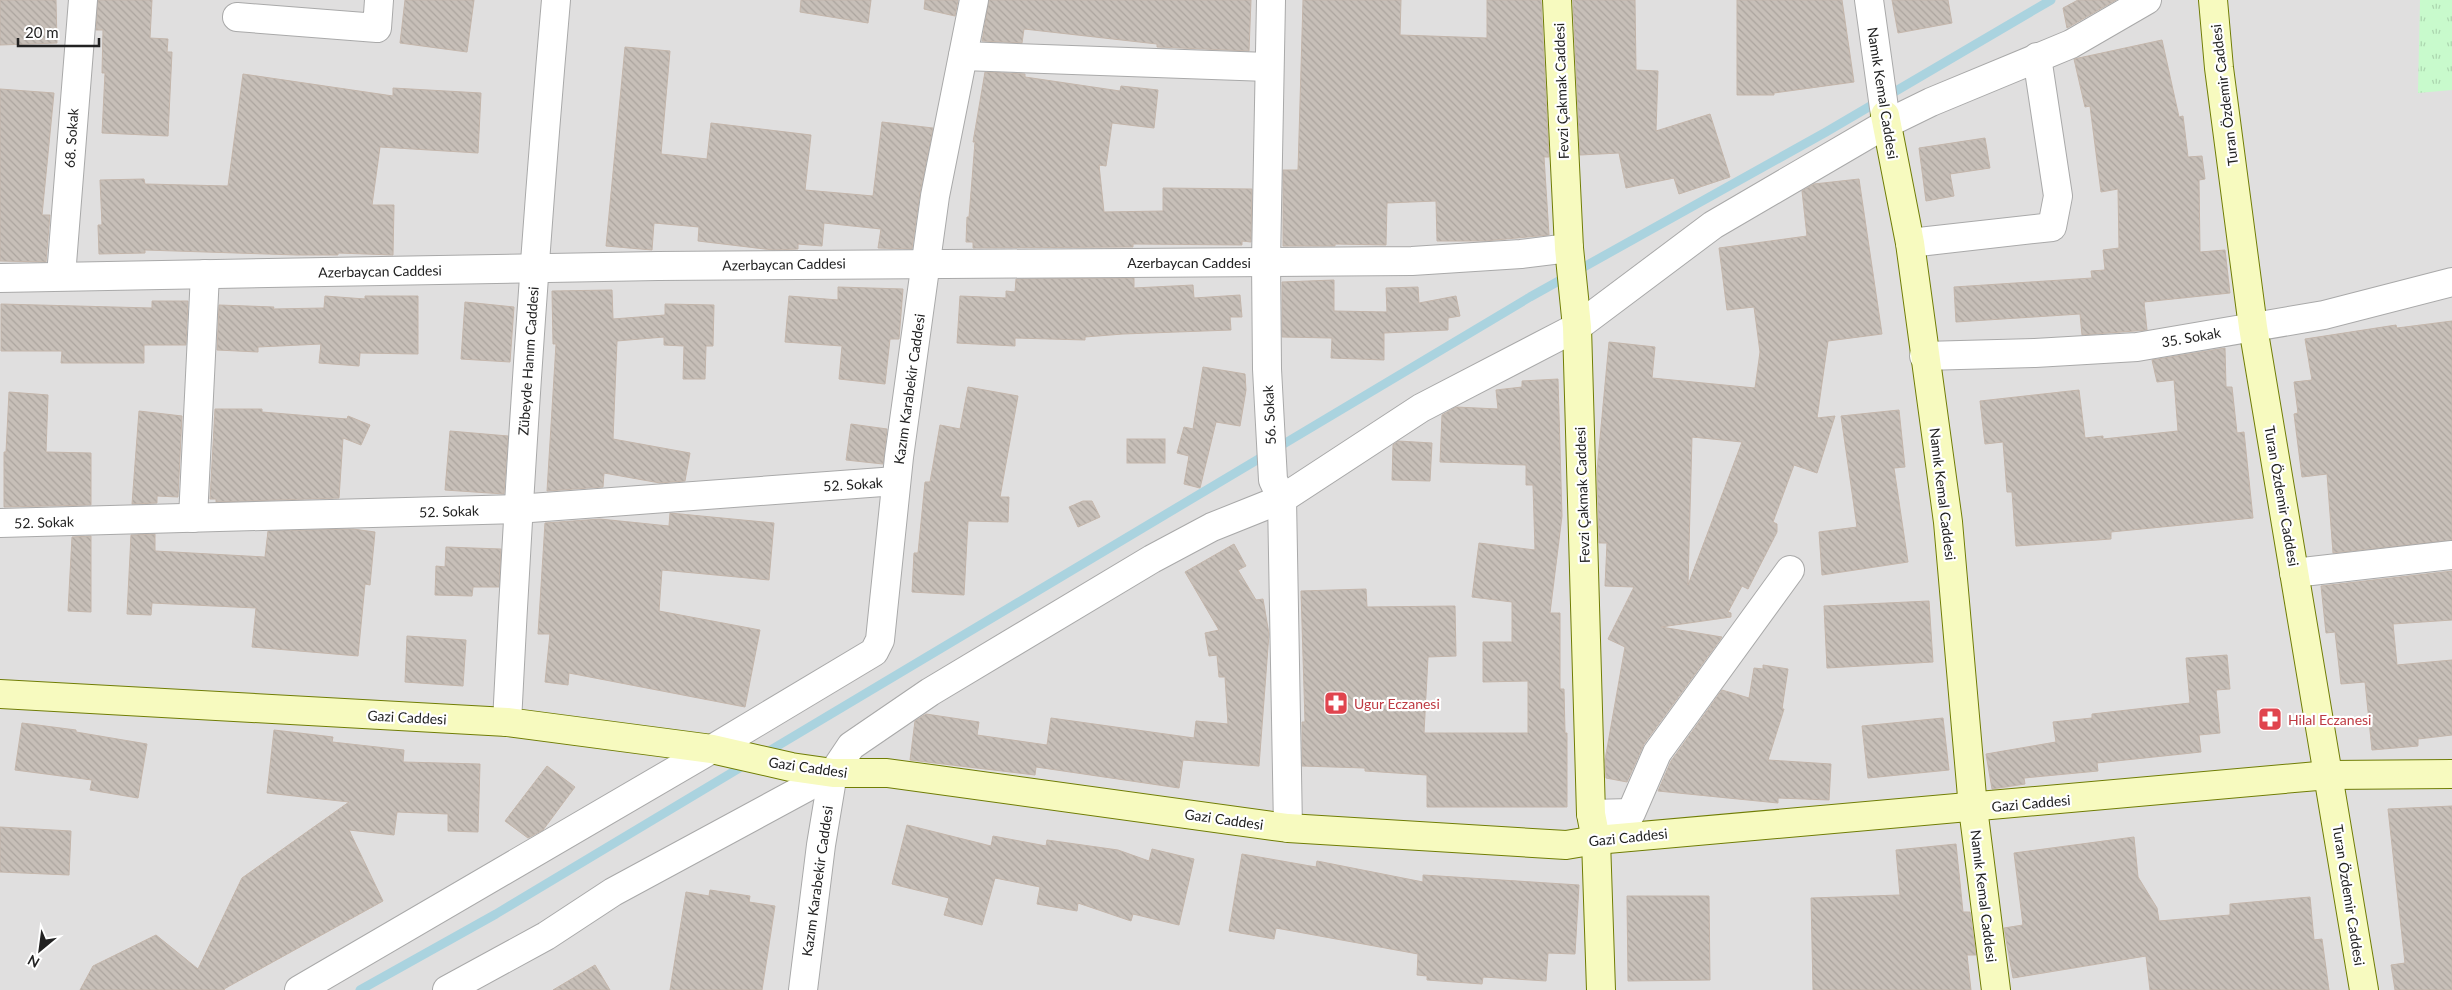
<svg xmlns="http://www.w3.org/2000/svg" width="2452" height="990" viewBox="0 0 2452 990" font-family="Lato,sans-serif">
<style>
.residential{fill:#e0dfdf}
.park{fill:url(#park-tufts)}
.lines{fill:none;stroke-linecap:round;stroke-linejoin:round}
.stream{stroke:#aad3df;stroke-width:9}
.building{fill:url(#building-back-hatch);stroke:#c4b6ab;fill-rule:evenodd}
.street-casing{stroke:#a9a9a9;stroke-width:30}
.secondary-casing{stroke:#707d05;stroke-width:30}
.street{stroke:#fff;stroke-width:28}
.secondary{stroke:#f7fabf;stroke-width:28}
.labels{text-anchor:middle;dominant-baseline:central;stroke-width:4.5;stroke-linejoin:round;paint-order:stroke}
.street-label{font-size:14px;fill:#222;stroke:#fff}
.health-label{font-size:14px;fill:#be3a42;stroke:#fff;text-anchor:start}
</style>
<defs>
<pattern id="park-tufts" width="24" height="20" patternUnits="userSpaceOnUse" patternTransform="scale(1.25)"><rect width="24" height="20" fill="#c8facc"/><path d="M3 7l-1-3M5 7V3M7 7l1-3M15 17l-1-3M17 17v-4M19 17l1-3" fill="none" stroke="#acd6af"/></pattern>
<pattern id="building-back-hatch" width="6" height="6" patternUnits="userSpaceOnUse" patternTransform="scale(1.25)"><rect width="6" height="6" fill="#c7bfb8"/><path d="M-1 5l2 2M0 0l6 6M5-1l2 2" fill="none" stroke="#aba49e"/></pattern>
</defs>
<rect width="100%" height="100%" fill="#f2efe9"/>
<rect class="residential" x="0" y="0" width="2452" height="990"/>
<polygon class="park" points="2420,0 2452,0 2452,90 2418,93"/>
<g class="lines">
<g class="stream">
<polyline points="764,754 1530,297 1826,132 2051,0"/>
<polyline points="360,990 496,914 748,763"/>
</g>
</g>
<g class="building">
<polygon points="0,0 56,0 57,43 0,45"/>
<polygon points="98,0 152,0 150,38 168,39 167,52 172,52 168,136 102,133 105,73 102,73 103,30 96,30"/>
<polygon points="405,0 474,0 467,52 400,43"/>
<polygon points="801,0 871,0 868,23 800,12"/>
<polygon points="925,0 958,0 955,16 924,9"/>
<polygon points="989,0 1251,0 1249,51 1157,47 1157,44 1024,29 1022,43 982,41"/>
<polygon points="1303,0 1401,0 1400,35 1487,38 1487,0 1541,0 1549,157 1544,157 1549,235 1485,241 1437,241 1436,201 1387,203 1386,245 1335,244 1335,246 1283,246 1283,170 1298,170"/>
<polygon points="1573,0 1635,0 1636,70 1658,71 1656,131 1710,114 1730,177 1679,194 1674,178 1626,188 1619,153 1580,155"/>
<polygon points="1737,0 1842,0 1854,82 1774,93 1774,95 1737,95"/>
<polygon points="1892,0 1948,0 1952,23 1898,33"/>
<polygon points="2078,0 2116,0 2067,28 2063,8"/>
<polygon points="2162,40 2179,117 2183,116 2188,157 2202,156 2205,179 2199,180 2200,252 2225,250 2230,293 2144,302 2147,330 2135,331 2082,335 2080,314 1956,322 1954,287 2092,278 2091,271 2105,270 2103,250 2119,248 2118,189 2101,192 2090,106 2085,107 2074,59"/>
<polygon points="625,47 670,51 661,154 707,159 711,123 811,135 805,190 873,196 882,122 933,128 920,193 912,249 878,248 881,229 824,223 822,246 798,244 798,249 773,250 698,241 699,227 654,223 652,250 606,246"/>
<polygon points="985,72 1025,74 1025,77 1120,91 1121,86 1158,90 1154,128 1112,123 1106,166 1099,165 1104,212 1163,211 1163,188 1252,189 1251,242 1242,241 1242,245 1133,244 1133,247 973,248 973,242 966,242 967,217 969,217 975,142 973,142"/>
<polygon points="243,74 393,96 393,88 481,93 478,153 380,147 372,205 394,205 393,255 338,253 338,255 297,255 145,250 145,253 99,254 98,225 102,225 100,180 144,179 145,184 228,186"/>
<polygon points="0,89 54,93 42,215 50,215 46,262 0,261"/>
<polygon points="1985,138 1990,168 1950,174 1954,196 1926,201 1919,148"/>
<path d="M1859,179l23,155 -54,7 -11,77 18,-2 -18,57 -23,-8 -21,57 4,2v8l-29,57 -6,-3 -14,26 3,1v4l-70,10 61,10 -78,107 -17,38 -21,-4 -1,-18 20,-113 -17,-8 26,-52 -29,-1 2,-43h-8l-2,-73 12,-128 46,5 -3,31 103,10 5,-36 -6,-45 -27,3 -8,-62 88,-12 -5,-45 12,-7zM1692,437l50,5 -54,143z"/>
<polygon points="1134,278 1134,288 1193,285 1194,298 1240,295 1242,317 1230,317 1231,330 1123,334 1085,337 1085,340 1015,338 1015,346 957,343 960,296 1006,298 1006,291 1015,292 1016,279"/>
<polygon points="1334,280 1334,311 1387,312 1386,288 1418,287 1419,303 1456,296 1460,316 1448,318 1448,330 1384,333 1384,360 1331,358 1332,338 1282,337 1282,282"/>
<polygon points="838,287 903,289 899,339 890,339 885,384 839,379 842,346 785,342 789,296 838,300"/>
<polygon points="612,290 613,319 665,315 665,304 714,305 713,346 706,346 705,379 683,379 684,346 664,345 664,337 617,341 613,439 690,453 685,481 660,483 604,473 603,487 547,491 556,344 553,344 552,291"/>
<polygon points="325,296 365,299 365,296 418,296 418,354 360,353 359,366 319,363 321,344 258,347 258,352 217,350 219,305 274,307 273,309 324,308"/>
<polygon points="152,301 188,301 186,345 144,345 144,363 61,363 62,351 1,351 1,304 152,308"/>
<polygon points="465,302 514,307 510,362 461,359"/>
<polygon points="2452,321 2452,540 2333,553 2327,474 2302,477 2294,414 2298,413 2294,382 2312,380 2305,339 2396,325 2397,328"/>
<polygon points="2225,348 2226,387 2232,387 2237,433 2244,432 2253,518 2111,532 2111,539 2016,546 2012,492 2007,492 2003,442 1985,444 1980,401 2079,390 2085,438 2103,436 2103,439 2178,431 2174,380 2157,382 2152,360"/>
<polygon points="1203,367 1245,374 1246,390 1240,426 1216,422 1200,488 1184,484 1189,456 1177,453 1184,427 1193,429"/>
<polygon points="1558,379 1562,516 1550,613 1560,613 1560,689 1564,689 1565,733 1567,733 1567,807 1427,807 1427,775 1365,771 1365,768 1302,766 1302,722 1305,722 1301,591 1366,589 1367,607 1455,606 1456,656 1428,657 1424,733 1528,733 1528,681 1483,682 1483,642 1512,642 1512,602 1472,597 1479,543 1535,550 1533,485 1526,485 1526,465 1440,462 1442,415 1456,407 1498,409 1496,390 1522,387 1522,381"/>
<polygon points="968,387 1018,396 1000,497 1009,497 1008,522 968,521 964,595 912,592 914,553 918,553 925,482 930,482 940,425 960,429"/>
<polygon points="9,392 48,395 46,452 91,453 91,505 4,507 4,452 6,452"/>
<polygon points="215,409 262,409 262,412 347,419 348,416 370,425 361,445 343,438 339,498 216,502 216,499 210,499"/>
<polygon points="1899,410 1905,467 1894,468 1908,562 1822,575 1819,532 1857,527 1841,416"/>
<polygon points="139,411 182,416 178,497 157,496 157,503 132,504"/>
<polygon points="851,424 887,429 883,464 846,460"/>
<polygon points="450,431 508,436 504,494 445,490"/>
<rect x="1127" y="439" width="38" height="24"/>
<polygon points="1398,441 1432,443 1430,481 1392,480 1393,445"/>
<polygon points="1083,501 1092,501 1100,517 1078,527 1069,507"/>
<polygon points="670,513 774,523 769,580 662,570 659,611 760,630 745,707 569,673 568,685 545,682 550,634 538,634 545,523 600,519 669,526"/>
<polygon points="353,529 375,532 370,585 365,584 358,656 252,647 256,608 152,603 151,615 127,614 131,535 155,534 155,551 265,557 268,531"/>
<polygon points="91,536 91,612 68,611 72,537"/>
<polygon points="1234,544 1246,566 1238,570 1256,600 1263,599 1269,634 1259,766 1183,760 1179,788 1036,767 1035,775 910,760 915,721 926,714 979,722 977,735 1047,745 1051,718 1194,738 1196,721 1228,724 1225,677 1219,677 1217,655 1209,656 1205,633 1219,630 1185,572"/>
<polygon points="446,547 501,549 499,587 473,587 472,596 435,595 436,566 445,567"/>
<polygon points="2452,571 2452,620 2393,624 2397,665 2452,660 2452,735 2418,739 2418,746 2372,750 2365,682 2341,684 2335,632 2326,633 2321,586"/>
<polygon points="1929,601 1933,662 1827,668 1824,606"/>
<polygon points="407,636 466,640 463,686 405,682"/>
<polygon points="2227,655 2230,689 2216,690 2220,733 2199,735 2201,752 2097,763 2098,771 2024,778 2025,784 1992,789 1986,754 2056,742 2053,722 2092,718 2092,714 2190,703 2186,658"/>
<polygon points="1763,665 1788,669 1782,709 1784,709 1768,760 1831,764 1829,800 1778,798 1778,803 1658,791 1671,761 1722,690 1749,698 1754,668 1763,669"/>
<polygon points="1943,718 1949,770 1868,778 1862,726"/>
<polygon points="22,723 76,730 76,732 147,744 138,798 90,790 92,780 15,770"/>
<polygon points="274,730 333,737 332,742 404,750 403,762 480,764 478,832 448,831 448,814 397,812 394,835 349,830 383,901 224,989 225,990 80,990 93,966 156,935 198,969 242,878 349,802 267,793"/>
<polygon points="547,766 575,787 543,830 528,838 505,821"/>
<polygon points="2452,806 2452,990 2395,990 2391,965 2405,963 2388,809"/>
<polygon points="907,825 991,846 993,836 1046,846 1047,840 1118,850 1149,861 1152,849 1194,859 1179,925 1133,914 1131,921 1078,903 1077,911 1037,904 1040,887 995,878 982,925 944,915 949,898 892,884"/>
<polygon points="0,827 71,831 69,875 0,872"/>
<polygon points="2134,837 2138,877 2157,908 2159,921 2230,915 2230,904 2310,897 2314,940 2322,939 2329,990 2150,990 2146,956 2013,978 2004,928 2023,925 2014,853"/>
<polygon points="1956,844 1963,912 1970,912 1976,955 1967,955 1971,990 1813,990 1811,898 1900,895 1896,850"/>
<polygon points="1242,854 1316,867 1317,861 1423,882 1423,875 1579,885 1575,954 1548,953 1546,981 1483,977 1482,984 1427,980 1427,976 1417,975 1418,954 1276,928 1274,939 1229,931"/>
<polygon points="710,890 750,896 749,902 775,906 762,990 670,990 686,892 709,896"/>
<polygon points="1627,896 1709,896 1710,980 1628,981"/>
<polygon points="595,965 610,990 553,990"/>
</g>
<g class="lines">
<g class="street-casing">
<g id="street">
<polyline points="1271,0 1266,261 1267,369 1273,480 1282,499 1288,828"/>
<polyline points="1869,0 1885,115"/>
<polyline points="237,17 377,28 379,0"/>
<polyline points="963,56 1268,67"/>
<polyline points="1910,243 2052,227 2058,196 2037,57"/>
<polyline points="61,276 83,0"/>
<polyline points="0,278 658,266 1412,261 1521,254 1569,248"/>
<polyline points="1924,356 2035,353 2137,347 2324,315 2452,282"/>
<polyline points="193,518 205,274"/>
<polyline points="0,523 517,509 896,481"/>
<polyline points="2294,573 2452,555"/>
<path d="M507,722c12,-241 28,-482 49,-722"/>
<polyline points="1591,814 1631,813 1657,753 1790,570"/>
<polyline points="299,990 712,749 874,652 880,640 899,457 935,196 974,0"/>
<polyline points="447,990 546,936 613,892 833,773 851,746 930,692 1152,559 1212,527 1282,499 1421,408 1577,327 1713,225 1886,124 1931,102 2071,44 2147,0"/>
<polyline points="803,990 821,845 833,773"/>
</g>
</g>
<g class="secondary-casing">
<g id="secondary">
<polyline points="1557,0 1569,248 1577,327 1591,814 1596,840 1601,990"/>
<polyline points="2213,0 2219,68 2253,327 2364,990"/>
<polyline points="1885,115 1910,243 1948,522 1973,808 1996,990"/>
<polyline points="0,694 507,722 712,749 791,767 833,773 887,773 1288,828 1566,845 1596,840 2329,775 2452,774"/>
</g>
</g>
<use href="#street" class="street"/>
<use href="#secondary" class="secondary"/>
</g>
<defs>
<g id="pharmacy-square" transform="scale(1.25)"><rect x="-9" y="-9" width="18" height="18" rx="4" fill="#e0444e" stroke="#fff"/><path d="M-2-6h4v4h4v4h-4v4h-4v-4h-4v-4h4Z" fill="#fff"/></g>
</defs>
<g fill-rule="evenodd">
<use href="#pharmacy-square" x="1336" y="703"/>
<use href="#pharmacy-square" x="2270" y="719"/>
</g>
<g class="labels">
<g class="street-label">
<text transform="translate(1561 91) rotate(-92)">Fevzi Çakmak Caddesi</text>
<text transform="translate(1883 93) rotate(81)">Namık Kemal Caddesi</text>
<text transform="translate(2224 95) rotate(-97)">Turan Özdemir Caddesi</text>
<text transform="translate(71 138) rotate(-86)">68. Sokak</text>
<text x="1189" y="262">Azerbaycan Caddesi</text>
<text transform="translate(784 264) rotate(-1)">Azerbaycan Caddesi</text>
<text transform="translate(380 271) rotate(-1)">Azerbaycan Caddesi</text>
<text transform="translate(2191 337) rotate(-10)">35. Sokak</text>
<text transform="translate(528 361) rotate(-86)">Zübeyde Hanım Caddesi</text>
<text transform="translate(909 389) rotate(-82)">Kazım Karabekir Caddesi</text>
<text transform="translate(1269 415) rotate(-93)">56. Sokak</text>
<text transform="translate(853 484) rotate(-4)">52. Sokak</text>
<text transform="translate(1943 494) rotate(83)">Namık Kemal Caddesi</text>
<text transform="translate(1582 495) rotate(-92)">Fevzi Çakmak Caddesi</text>
<text transform="translate(2282 496) rotate(80)">Turan Özdemir Caddesi</text>
<text transform="translate(449 511) rotate(-2)">52. Sokak</text>
<text transform="translate(44 522) rotate(-2)">52. Sokak</text>
<text transform="translate(407 717) rotate(3)">Gazi Caddesi</text>
<text transform="translate(808 767) rotate(8)">Gazi Caddesi</text>
<text transform="translate(2031 803) rotate(-5)">Gazi Caddesi</text>
<text transform="translate(1224 819) rotate(8)">Gazi Caddesi</text>
<text transform="translate(1628 837) rotate(-6)">Gazi Caddesi</text>
<text transform="translate(817 881) rotate(-82)">Kazım Karabekir Caddesi</text>
<text transform="translate(2349 895) rotate(81)">Turan Özdemir Caddesi</text>
<text transform="translate(1984 896) rotate(83)">Namık Kemal Caddesi</text>
</g>
<g class="health-label">
<text x="1354" y="703">Ugur Eczanesi</text>
<text x="2288" y="719">Hilal Eczanesi</text>
</g>
</g>
<g transform="translate(40 950) rotate(209)" stroke="#ffffff" stroke-width="4" paint-order="stroke">
<path d="M0-4L9 19L0 12L-9 19Z" fill="#222222"/>
<text y="-8" font-size="14" font-weight="bold" text-anchor="middle" fill="#222222">N</text>
</g>
<path d="M18 38v8h81v-8" fill="none" stroke="#222222" stroke-width="2.5"/>
<text x="25" y="38" font-size="15" fill="#222222" stroke="#ffffff" stroke-width="4" paint-order="stroke">20 m</text>
</svg>
